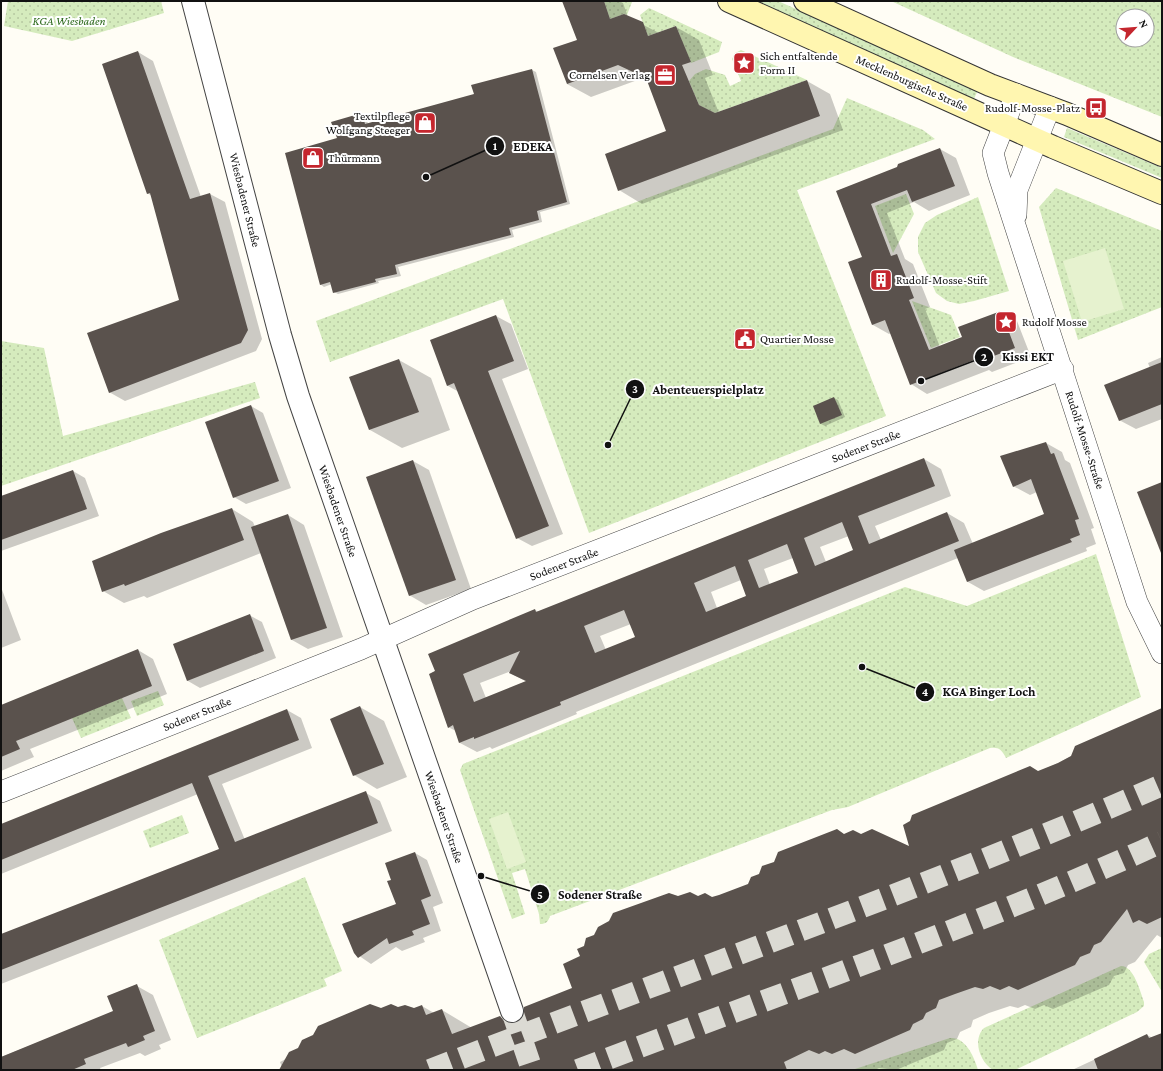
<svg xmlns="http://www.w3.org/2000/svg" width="1163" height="1071" viewBox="0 0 1163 1071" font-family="'Crimson Pro',serif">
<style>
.green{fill:url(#green-dots);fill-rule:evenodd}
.pitch{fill:#e6f2cf}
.shadow{fill:#0003;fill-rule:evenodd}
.building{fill:#5a524d;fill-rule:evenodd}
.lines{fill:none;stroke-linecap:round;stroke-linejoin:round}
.tertiary-tunnel{stroke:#dbdad3;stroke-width:22;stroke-dasharray:22 11;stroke-linecap:butt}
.motorway-tunnel{stroke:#dbdad3;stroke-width:22;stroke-dasharray:22 11;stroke-linecap:butt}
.minor-casing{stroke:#444;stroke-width:22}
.tertiary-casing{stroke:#444;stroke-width:24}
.secondary-casing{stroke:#333;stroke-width:24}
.minor{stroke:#fff;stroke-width:21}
.tertiary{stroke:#fff;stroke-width:22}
.secondary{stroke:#fff6b0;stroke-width:22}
.labels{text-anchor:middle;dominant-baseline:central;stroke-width:4;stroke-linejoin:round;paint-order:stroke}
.park-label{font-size:12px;font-style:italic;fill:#2f6b1f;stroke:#fff}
.poi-label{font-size:12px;fill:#111;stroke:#fff;text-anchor:start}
.street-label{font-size:12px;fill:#111;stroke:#fff}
.leader{fill:none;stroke:#111;stroke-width:1.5}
.callout-dot{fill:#111;stroke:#fff;stroke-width:1.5}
.mark-label{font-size:12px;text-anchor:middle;font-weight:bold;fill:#fff}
.callout-label{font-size:13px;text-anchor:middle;font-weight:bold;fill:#111;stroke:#fff;stroke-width:4;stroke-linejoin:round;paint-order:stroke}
</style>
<defs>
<pattern id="green-dots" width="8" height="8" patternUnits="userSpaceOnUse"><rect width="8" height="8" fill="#d5ebbd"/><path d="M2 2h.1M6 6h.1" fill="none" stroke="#b6c8a1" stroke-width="1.8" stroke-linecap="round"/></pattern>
</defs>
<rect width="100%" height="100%" fill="#fffdf5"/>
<g class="green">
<polygon points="8,1 161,1 164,13 72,41 4,26"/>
<polygon points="604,1 631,1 632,2 627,15 624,14 610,19"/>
<polygon points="750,1 778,1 978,90 974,99"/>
<path d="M891,1h271v116l-149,-60zM1123,16h24v24h-24z"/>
<polygon points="649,8 722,42 719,52 691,63 676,26 648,36 640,15"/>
<polygon points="741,50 807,80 715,113 699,105 689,81 695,74 706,69 725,75 730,86 741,81 732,59 735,53"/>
<polygon points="847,98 923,130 935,139 797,190 886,416 589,533 503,299 330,362 316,321 833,129"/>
<polygon points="1067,128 1162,168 1162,178 1064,137"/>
<polygon points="1056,188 1162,231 1162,307 1078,340 1039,207"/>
<polygon points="906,194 914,214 893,253 875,206"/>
<polygon points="978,197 1009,291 974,301 959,304 947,301 936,293 918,252 918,237 925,223 937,215"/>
<polygon points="912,301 951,315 960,337 931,348"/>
<polygon points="1,341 44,348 63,436 255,382 260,398 1,486"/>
<path d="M1096,554l45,143 -135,61c-4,-8 -7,-11 -16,-10l-142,59 -16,3 -282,106c-2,6 -4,8 -10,8l-1,-10 -14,-45 -13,4 13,41 -13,5 -52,-149 3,-6 442,-177 62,19z"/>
<polygon points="158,691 164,705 137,716 131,701"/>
<polygon points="122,698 131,718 81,738 72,718"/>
<polygon points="182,815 189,833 150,848 143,831"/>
<polygon points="305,877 342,971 324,979 327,986 197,1038 159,940"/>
<polygon points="1162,948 1162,992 1144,962 1149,954"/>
<path d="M1121,966c13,0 19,25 23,36v4l-7,6 -122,58h-22c-13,-8 -21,-30 -9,-42z"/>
<path d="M950,1038c16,-1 24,19 28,32h-126z"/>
</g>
<g class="pitch">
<polygon points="1105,248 1124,309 1082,322 1063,261"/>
<polygon points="508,812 526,862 507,869 489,819"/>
</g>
<g class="shadow">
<polygon points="567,1 619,1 623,3 628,17 659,33 676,27 699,40 713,75 705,78 719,113 807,81 830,94 843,130 642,204 619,190 667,132 648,80 643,78 591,97 567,84 578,40"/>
<polygon points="138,52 153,61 201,197 210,194 225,202 262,339 256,351 125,401 109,392 180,301 152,196 147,193"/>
<polygon points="532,70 536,72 570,204 540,212 542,222 512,230 514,237 398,267 401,276 378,281 379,283 338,294 334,292 332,284 324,287 320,284 338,139 362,114 366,116 368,124 475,95"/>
<polygon points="940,149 956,158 970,195 929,211 914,202 887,213 905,259 913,264 930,307 925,309 940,347 963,338 1001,312 1017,321 1031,357 992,372 989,370 927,394 911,384 891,333 889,334 873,325 849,263 863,258 837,191 898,168"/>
<polygon points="496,316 511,324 528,369 502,379 563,534 532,546 517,538 459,392 448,386 431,341"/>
<polygon points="1162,357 1162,419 1136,429 1119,420 1150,368 1148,363"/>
<polygon points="399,360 431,378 450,430 402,448 370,430"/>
<polygon points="834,398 838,400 845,417 825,426 821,424 814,407"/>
<polygon points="251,406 263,413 291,488 246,504 234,497"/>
<path d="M1046,443l16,9 3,8 5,3 24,65 -3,1 5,15 -10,4 1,3 -103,40 -16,-9 -10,-24 -382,154 1,2 -85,35 -2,-2 -13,5 -17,-9 -4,-12 -8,-4 -18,-53 105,-64 4,2 385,-153 17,10 10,27 -76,30 6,14 66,-27 17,10 9,21 72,-29 -8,-23 -7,3 -17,-9zM849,536l6,15 -29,11 -6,-15zM793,558l7,15 -30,12 -6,-16zM741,580l6,16 -30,12 -6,-16zM631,624l5,14 -30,12 -6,-14zM511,671l-1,2 17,9 -41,16 -6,-15z"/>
<polygon points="413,461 429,470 471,589 426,605 409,595"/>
<polygon points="73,471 85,478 99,516 1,551 1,497"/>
<polygon points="232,509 253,522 255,527 288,515 304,525 343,637 308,649 292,640 261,553 147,598 144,596 124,603 103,591"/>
<polygon points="1,587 21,640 1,648"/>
<polygon points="249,615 262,622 276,658 200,688 188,681 174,645"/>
<polygon points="138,650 153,659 167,694 30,749 34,757 1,771 1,707"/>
<polygon points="360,707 384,721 407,777 377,789 354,775"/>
<polygon points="1162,709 1162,938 1157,935 1135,962 1128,965 1124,973 1114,976 1109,985 1053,1009 1044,1005 1035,1009 1025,1005 1018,1008 1010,1006 989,1013 973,1020 971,1027 960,1032 957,1039 947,1043 944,1050 896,1070 879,1068 875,1070 283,1070 280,1062 381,1009 414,1009 422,1006 434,1013 442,1010 472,1028 500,1017 516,1024 574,989 581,956 678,897 712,898 749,885 845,835 861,835 910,847 1038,772 1058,763"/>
<polygon points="287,710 301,718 312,748 222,784 245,840 366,793 380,801 392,831 1,984 1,935 221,849 198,794 1,874 1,825"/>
<polygon points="415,853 427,860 443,903 433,907 441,931 423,938 425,942 402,951 396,947 371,964 355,953 397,904 392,880"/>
<polygon points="137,986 153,995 171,1040 159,1045 161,1049 145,1056 140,1053 100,1068 101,1070 1,1070 1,1057 115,1012"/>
<polygon points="1162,1034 1162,1070 1072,1070 1147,1035 1153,1038"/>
</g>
<g class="building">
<polygon points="562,1 604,1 610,19 624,14 643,22 648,36 676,26 691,62 682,65 699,105 715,113 807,80 820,116 618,191 605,154 666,131 646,78 618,65 567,84 553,48 577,40"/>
<polygon points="138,51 190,199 210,193 248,330 241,343 109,393 87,333 179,300 150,193 147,194 102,64"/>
<polygon points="532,69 567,202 537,211 539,220 509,228 511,235 395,265 397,274 375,279 376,282 333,293 330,282 320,285 285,153 337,138 331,122 362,113 365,124 474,94 471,85"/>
<polygon points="940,148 955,186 912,202 907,190 871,204 891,256 897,254 914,298 909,300 929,350 962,337 958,327 1001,311 1015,348 975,363 974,360 910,385 885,320 872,325 848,262 862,257 836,191 897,167 898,164"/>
<polygon points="496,315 514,361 488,371 549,526 516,539 454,383 447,386 430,340"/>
<polygon points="399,359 419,412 369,430 349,377"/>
<polygon points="1162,362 1162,404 1119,421 1104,385"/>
<polygon points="834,397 842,415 820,424 813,406"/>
<polygon points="251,405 279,481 233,498 205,422"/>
<polygon points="1046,442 1051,454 1054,453 1079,519 1075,520 1080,535 1070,539 1072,542 967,582 954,550 1044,514 1031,479 1013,487 1000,456"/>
<path d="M924,458l11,28 -77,30 11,28 78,-32 12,29 -399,161 1,3 -87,34v-2l-15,6 -6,-18 -5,3 -19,-54 6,-3 -7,-17 107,-45 1,3zM842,522l11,28 -38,16 -11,-28zM787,544l11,29 -39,15 -11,-28zM735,566l11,30 -40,16 -12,-29zM624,610l11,27 -40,16 -11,-27zM520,651l-11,22 17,8 -52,21 -11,-28z"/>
<polygon points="413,460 456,580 409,596 366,477"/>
<polygon points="73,470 87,509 1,540 1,496"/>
<polygon points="1162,482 1162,553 1161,553 1137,492"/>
<polygon points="232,508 244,540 125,586 124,584 102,592 92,561 161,533"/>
<polygon points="288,514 327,628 291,640 251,527"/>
<polygon points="250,614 264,651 187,681 173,644"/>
<polygon points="138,649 152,686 16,741 20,749 1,757 1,705"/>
<polygon points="360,706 384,764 353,776 330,719"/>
<polygon points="1162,708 1162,917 1147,924 1139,920 1133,923 1127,909 1101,942 1094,945 1090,953 1080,957 1075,965 1018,990 1009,986 1000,990 990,986 983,989 975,987 955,994 939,1000 936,1008 926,1013 923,1019 913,1024 910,1030 855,1054 844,1049 832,1054 825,1051 819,1054 809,1050 784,1062 787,1070 279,1070 289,1052 298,1048 302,1040 313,1035 318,1026 370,1004 381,1008 391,1004 398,1007 405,1005 414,1008 422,1005 426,1015 442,1009 452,1034 500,1016 504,1021 509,1023 516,1023 522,1019 524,1014 524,1007 572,988 563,964 580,956 577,949 584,946 586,938 594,935 598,927 609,921 613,913 669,893 678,896 690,892 698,896 705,893 712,897 719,895 748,884 751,877 759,874 762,866 774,862 778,852 837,829 844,834 853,830 861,834 872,829 909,846 903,825 910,821 912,815 1030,766 1038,771 1058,763 1071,756 1075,746"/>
<polygon points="287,709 299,740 208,776 235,842 366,791 378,823 1,970 1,934 219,849 192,783 1,860 1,824"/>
<polygon points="415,852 431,896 421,900 430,924 412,931 414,935 395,942 389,944 387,938 358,958 354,953 342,924 396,904 387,881 391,880 385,863"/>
<polygon points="137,984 155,1031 143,1036 145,1040 128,1047 126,1043 84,1059 86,1064 72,1070 1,1070 1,1057 113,1011 107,996"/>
<polygon points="1162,1033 1162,1070 1098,1070 1094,1059 1147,1034 1149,1038"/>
</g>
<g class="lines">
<polyline class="tertiary-tunnel" points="512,1011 532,1070"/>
<g class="motorway-tunnel">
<path d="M430,1070c245,-94 492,-180 732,-285"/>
<path d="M578,1070c195,-74 394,-141 584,-228"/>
</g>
<g class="minor-casing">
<g id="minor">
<polyline points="1016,94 993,153 998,173 1137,602 1162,653"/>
<polyline points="1016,215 1017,190 1050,107"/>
<polyline points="1,792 361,649 473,599 1063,369"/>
</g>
</g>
<g class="tertiary-casing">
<polyline id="tertiary" points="193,1 280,335 298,396 512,1011"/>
</g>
<g class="secondary-casing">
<g id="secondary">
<polyline points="729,1 1053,147 1162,193"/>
<polyline points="805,1 990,85 1067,114 1162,155"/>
</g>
</g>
<use href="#minor" class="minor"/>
<use href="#tertiary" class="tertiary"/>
<use href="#secondary" class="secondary"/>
</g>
<defs>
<g id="sight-square" transform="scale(1.15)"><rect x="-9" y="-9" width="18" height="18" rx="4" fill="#c4262e" stroke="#fff"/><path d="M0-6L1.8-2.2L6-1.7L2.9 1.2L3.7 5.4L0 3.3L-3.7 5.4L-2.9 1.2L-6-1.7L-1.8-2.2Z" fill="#fff"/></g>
<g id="office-square" transform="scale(1.15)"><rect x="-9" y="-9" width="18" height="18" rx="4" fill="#c4262e" stroke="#fff"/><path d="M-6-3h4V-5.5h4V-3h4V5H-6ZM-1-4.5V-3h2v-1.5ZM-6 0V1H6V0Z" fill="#fff"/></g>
<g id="bus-square" transform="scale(1.15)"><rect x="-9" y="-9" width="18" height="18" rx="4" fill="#c4262e" stroke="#fff"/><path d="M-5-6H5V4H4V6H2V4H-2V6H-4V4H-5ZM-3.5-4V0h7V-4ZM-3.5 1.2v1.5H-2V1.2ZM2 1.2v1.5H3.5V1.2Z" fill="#fff"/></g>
<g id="shop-square" transform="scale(1.15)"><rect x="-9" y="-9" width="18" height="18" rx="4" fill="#c4262e" stroke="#fff"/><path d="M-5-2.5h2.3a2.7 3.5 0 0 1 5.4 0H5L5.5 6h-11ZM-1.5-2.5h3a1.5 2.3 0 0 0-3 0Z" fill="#fff"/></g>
<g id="building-square" transform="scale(1.15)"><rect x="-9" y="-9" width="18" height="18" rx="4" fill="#c4262e" stroke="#fff"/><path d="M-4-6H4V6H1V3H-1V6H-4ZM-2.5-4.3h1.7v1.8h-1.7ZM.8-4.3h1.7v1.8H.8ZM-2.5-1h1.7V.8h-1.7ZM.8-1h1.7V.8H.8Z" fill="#fff"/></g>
<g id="civic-square" transform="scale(1.15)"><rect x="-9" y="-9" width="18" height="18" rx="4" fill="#c4262e" stroke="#fff"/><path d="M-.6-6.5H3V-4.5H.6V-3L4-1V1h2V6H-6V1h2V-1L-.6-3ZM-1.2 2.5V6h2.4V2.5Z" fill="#fff"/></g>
</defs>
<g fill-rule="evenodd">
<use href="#sight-square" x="744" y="63"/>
<use href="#office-square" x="665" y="75"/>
<use href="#bus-square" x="1096" y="108"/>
<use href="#shop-square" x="425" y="123"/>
<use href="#shop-square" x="313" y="158"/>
<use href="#building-square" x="881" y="280"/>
<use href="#sight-square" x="1006" y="322"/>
<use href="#civic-square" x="745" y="339"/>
</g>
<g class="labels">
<g class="park-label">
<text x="69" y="21">KGA Wiesbaden</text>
</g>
<g class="poi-label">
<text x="760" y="56">Sich entfaltende<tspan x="760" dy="14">Form II</tspan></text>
<text x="650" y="75" text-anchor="end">Cornelsen Verlag</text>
<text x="1080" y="108" text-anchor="end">Rudolf-Mosse-Platz</text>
<text x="410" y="116" text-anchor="end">Textilpflege<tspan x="410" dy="14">Wolfgang Steeger</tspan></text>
<text x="328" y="158">Thürmann</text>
<text x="896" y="280">Rudolf-Mosse-Stift</text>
<text x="1022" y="322">Rudolf Mosse</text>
<text x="760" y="339">Quartier Mosse</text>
</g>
<g class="street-label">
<text transform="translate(912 83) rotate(24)">Mecklenburgische Straße</text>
<text transform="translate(245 200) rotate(76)">Wiesbadener Straße</text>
<text transform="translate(1085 440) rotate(72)">Rudolf-Mosse-Straße</text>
<text transform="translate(866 446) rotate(-21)">Sodener Straße</text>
<text transform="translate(338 511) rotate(71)">Wiesbadener Straße</text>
<text transform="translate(564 564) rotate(-21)">Sodener Straße</text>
<text transform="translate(197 714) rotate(-22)">Sodener Straße</text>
<text transform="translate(444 817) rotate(71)">Wiesbadener Straße</text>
</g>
</g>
<path class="leader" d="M426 177L495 146M921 381L984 357M608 445L635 389M862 667L925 692M481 876L540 894"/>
<g class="callout-dot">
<circle cx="426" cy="177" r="4"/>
<circle cx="921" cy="381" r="4"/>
<circle cx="608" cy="445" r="4"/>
<circle cx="862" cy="667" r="4"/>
<circle cx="481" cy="876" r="4"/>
<circle cx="495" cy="146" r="10"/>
<circle cx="984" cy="357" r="10"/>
<circle cx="635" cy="389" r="10"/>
<circle cx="925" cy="692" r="10"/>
<circle cx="540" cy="894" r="10"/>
</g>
<g class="mark-label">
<text x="495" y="150">1</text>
<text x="984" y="361">2</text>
<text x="635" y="393">3</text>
<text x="925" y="696">4</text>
<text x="540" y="899">5</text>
</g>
<g class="callout-label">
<text x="533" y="151">EDEKA</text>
<text x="1028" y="361">Kissi EKT</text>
<text x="708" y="394">Abenteuerspielplatz</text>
<text x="989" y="696">KGA Binger Loch</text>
<text x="600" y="899">Sodener Straße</text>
</g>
<rect width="1163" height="1071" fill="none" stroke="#111111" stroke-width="4"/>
<g transform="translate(1135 28) rotate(64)"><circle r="19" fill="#ffffff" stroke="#a0a0a0"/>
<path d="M0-3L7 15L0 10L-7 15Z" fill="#c4262e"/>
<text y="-6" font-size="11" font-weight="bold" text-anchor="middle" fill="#111111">N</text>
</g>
</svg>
